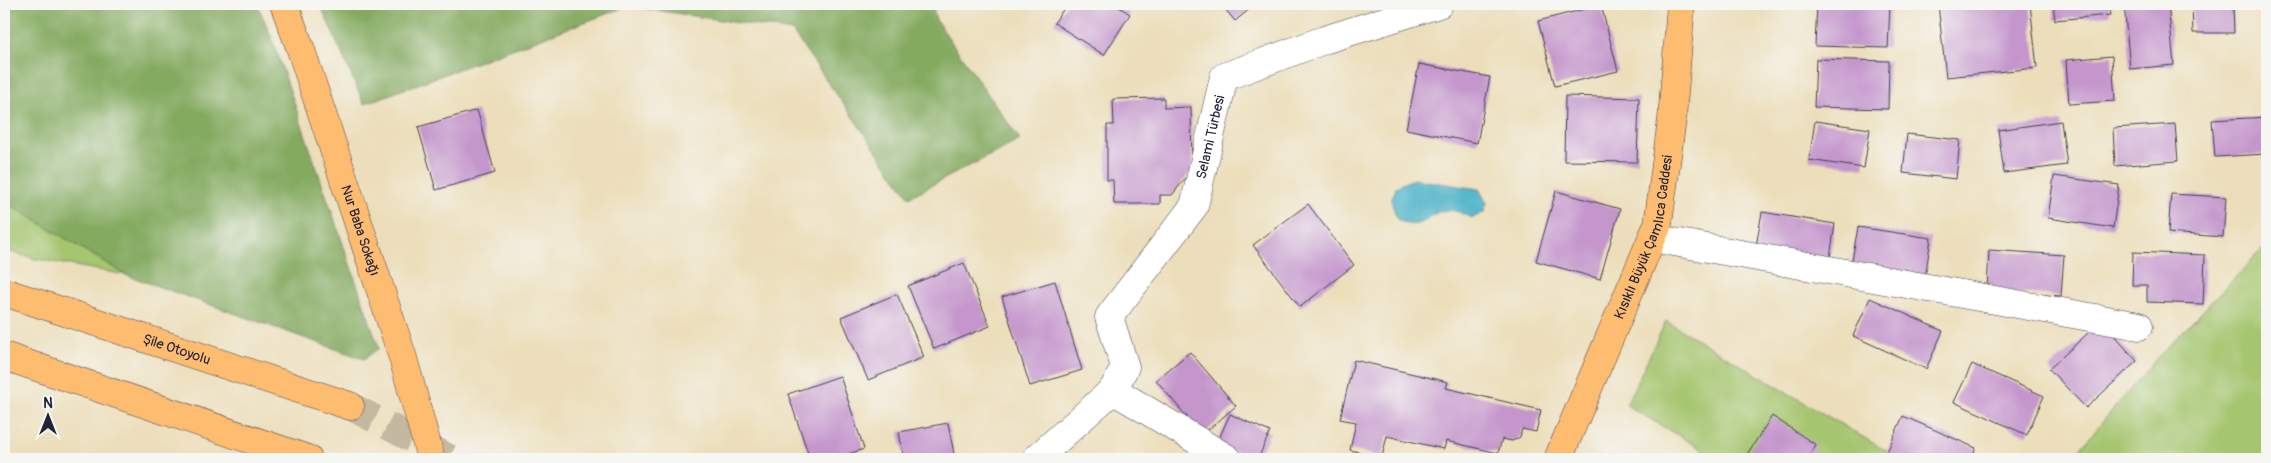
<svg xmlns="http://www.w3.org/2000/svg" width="2271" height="463" viewBox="0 0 2271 463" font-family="Pangolin,sans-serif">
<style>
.green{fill:#a5c56e;stroke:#647454}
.forest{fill:#84aa61;stroke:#53664e}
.water{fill:#48b1c7;stroke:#356a81}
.building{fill:#c496cc}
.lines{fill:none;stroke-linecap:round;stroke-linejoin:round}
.highway-tunnel{stroke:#c4b8a1;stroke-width:28;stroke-dasharray:28 14;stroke-linecap:butt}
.minor-casing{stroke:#403e4e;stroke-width:29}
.major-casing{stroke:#403e4e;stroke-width:29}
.highway-casing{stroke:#403e4e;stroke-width:29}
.minor{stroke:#fff;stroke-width:28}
.major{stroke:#febc70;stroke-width:28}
.highway{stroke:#febc70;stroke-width:28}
.labels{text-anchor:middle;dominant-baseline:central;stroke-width:4.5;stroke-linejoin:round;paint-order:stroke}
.street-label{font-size:14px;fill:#22223b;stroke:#f6f6f2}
</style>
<rect width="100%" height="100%" fill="#f6f6f2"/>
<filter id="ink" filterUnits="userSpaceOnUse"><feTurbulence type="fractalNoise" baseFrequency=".02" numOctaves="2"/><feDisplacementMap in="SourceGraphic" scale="10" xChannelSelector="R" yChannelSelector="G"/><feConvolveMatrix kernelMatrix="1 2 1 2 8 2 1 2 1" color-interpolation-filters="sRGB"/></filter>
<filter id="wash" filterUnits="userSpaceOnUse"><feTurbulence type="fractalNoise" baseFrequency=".0096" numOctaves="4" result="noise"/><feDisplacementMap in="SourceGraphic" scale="20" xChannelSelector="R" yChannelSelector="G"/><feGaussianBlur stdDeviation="1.12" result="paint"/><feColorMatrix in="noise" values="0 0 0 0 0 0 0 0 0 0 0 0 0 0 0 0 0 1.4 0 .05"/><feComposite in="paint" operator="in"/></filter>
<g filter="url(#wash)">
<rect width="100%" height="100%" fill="#ecdeba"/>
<g class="green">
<polygon points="4,201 126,275 36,259 4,250"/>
<polygon points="2267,245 2267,459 2071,459 2156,359"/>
<polygon points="1666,321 1900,459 1719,459 1626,405"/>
</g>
<g class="forest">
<polygon points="4,4 257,4 270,33 379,348 364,359 126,275 4,201"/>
<polygon points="320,4 932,4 936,20 1020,140 909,197 792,31 628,6 364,104"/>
</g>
<path class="water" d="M1413,179l66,10 8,14 -3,9 -11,6c-9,-2 -16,-9 -26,-8 -22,2 -25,25 -50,9l-6,-19 6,-14z"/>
<g id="blocks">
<g class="building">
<polygon points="1067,4 1114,4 1130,14 1104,55 1054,23"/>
<polygon points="1221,4 1256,4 1235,21"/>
<polygon points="1817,4 1890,4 1888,48 1815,46"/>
<polygon points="1938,4 2030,4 2037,68 1946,77"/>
<polygon points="2053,4 2109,4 2110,15 2055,20"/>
<polygon points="2124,4 2168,4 2174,65 2130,69"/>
<polygon points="2192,4 2233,4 2234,33 2193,33"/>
<polygon points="1601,5 1618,71 1555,86 1538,21"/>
<polygon points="2112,56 2115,101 2069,104 2066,60"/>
<polygon points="1816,59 1889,61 1888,109 1814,107"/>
<polygon points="1419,64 1490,77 1477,143 1406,129"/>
<polygon points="1565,96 1639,98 1637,162 1564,161"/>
<polygon points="1164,98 1164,108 1191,107 1192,170 1172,195 1160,195 1160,204 1114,204 1113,180 1107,180 1107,125 1114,125 1113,99"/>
<polygon points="477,110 495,173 436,190 418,127"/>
<polygon points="2267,117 2267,154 2215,157 2212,120"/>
<polygon points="1815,121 1870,129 1864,168 1809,160"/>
<polygon points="2061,121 2067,165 2004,173 1998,130"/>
<polygon points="2175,124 2178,161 2115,166 2113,128"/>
<polygon points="1907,134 1960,140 1956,179 1903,173"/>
<polygon points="2054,176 2119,185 2113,228 2048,218"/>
<polygon points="1556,191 1620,209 1600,279 1536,261"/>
<polygon points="2171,194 2226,197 2223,237 2168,233"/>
<polygon points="1308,204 1354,265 1300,307 1253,245"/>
<polygon points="1762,212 1835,224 1829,264 1755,252"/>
<polygon points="1858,227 1931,238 1925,278 1851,266"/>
<polygon points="1989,250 2064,255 2061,296 1987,291"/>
<polygon points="2133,252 2205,255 2203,304 2147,302 2147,285 2132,285"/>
<polygon points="964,263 990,326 934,349 908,286"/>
<polygon points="1055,281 1082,370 1030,386 1002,297"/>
<polygon points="897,294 924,357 868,380 841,317"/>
<polygon points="1870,298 1943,331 1926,369 1853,336"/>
<polygon points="2101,321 2137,361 2086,408 2049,369"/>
<polygon points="1190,352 1236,406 1202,435 1156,380"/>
<polygon points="1354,360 1448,382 1446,388 1541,410 1536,432 1522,429 1520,437 1512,441 1502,439 1498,453 1446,441 1444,449 1387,436 1382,457 1350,450 1356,422 1340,419"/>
<polygon points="1972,364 2044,396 2027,435 1954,402"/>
<polygon points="840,376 864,449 833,459 810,459 788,394"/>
<polygon points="1230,414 1270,432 1258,459 1252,459 1217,443"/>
<polygon points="1772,416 1816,445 1807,459 1744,459"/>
<polygon points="1903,416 1976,448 1971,459 1897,459 1886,454"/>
<polygon points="948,423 955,459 904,459 899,432"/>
</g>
</g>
</g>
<g filter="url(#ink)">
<use href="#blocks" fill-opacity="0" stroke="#403e4e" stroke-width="1"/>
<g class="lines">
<polyline class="highway-tunnel" points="350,406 451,459"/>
<g class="minor-casing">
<g id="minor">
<polyline points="1652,238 2139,326"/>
<path id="s1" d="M1113,390l12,-23 -16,-50 85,-111 30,-129 100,-37 115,-36"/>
<polyline points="1036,459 1113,390 1228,459"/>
</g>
</g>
<g class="major-casing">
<g id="major">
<path id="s2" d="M284,4l17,46 102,308 28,101"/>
<path id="s3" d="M1558,459l100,-235 14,-105 9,-115"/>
</g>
</g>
<g class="highway-casing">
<g id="highway">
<path id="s4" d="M4,292l346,114"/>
<polyline points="4,356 308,459"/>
</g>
</g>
<use href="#minor" class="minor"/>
<use href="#major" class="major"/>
<use href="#highway" class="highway"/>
</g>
</g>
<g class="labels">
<g class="street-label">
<text stroke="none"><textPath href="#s1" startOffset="289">Selami Türbesi</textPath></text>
<text stroke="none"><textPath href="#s2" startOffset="239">Nur Baba Sokağı</textPath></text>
<text stroke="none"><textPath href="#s3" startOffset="239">Kısıklı Büyük Çamlıca Caddesi</textPath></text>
<text stroke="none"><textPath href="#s4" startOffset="182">Şile Otoyolu</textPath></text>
</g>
</g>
<rect width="2271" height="463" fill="none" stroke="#f6f6f2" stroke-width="20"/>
<g transform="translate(48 416)" stroke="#f6f6f2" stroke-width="4" paint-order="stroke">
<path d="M0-4L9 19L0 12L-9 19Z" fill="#22223b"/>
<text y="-8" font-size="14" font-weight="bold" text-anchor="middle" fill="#22223b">N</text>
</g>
</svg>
